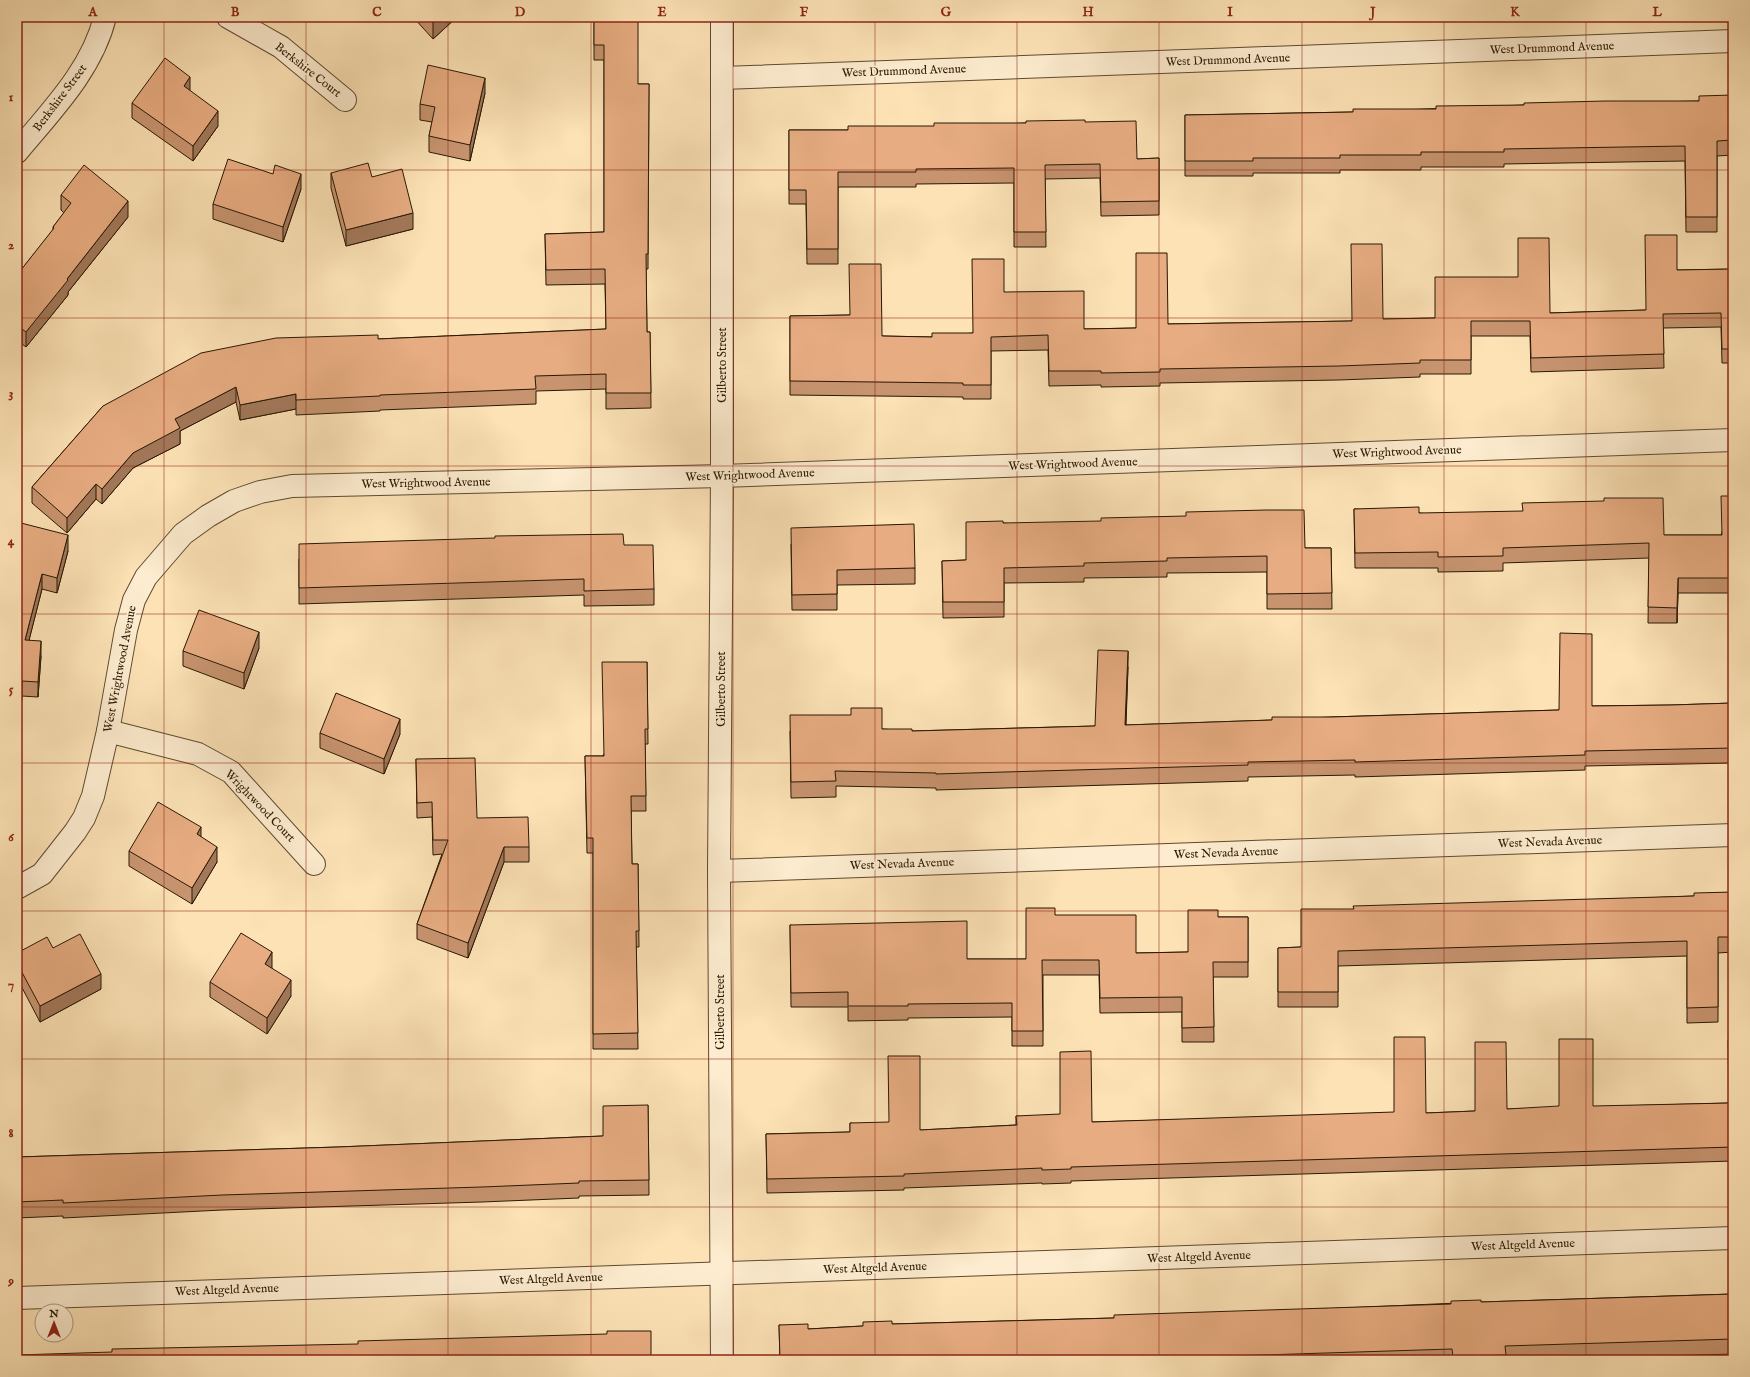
<svg xmlns="http://www.w3.org/2000/svg" width="1750" height="1377" viewBox="0 0 1750 1377" font-family="'IM FELL English',serif">
<style>
.lines{fill:none;stroke-linecap:round;stroke-linejoin:round}
.minor-casing{stroke:#5e4a30;stroke-width:24}
.minor{stroke:#fdeccf;stroke-width:22}
.wall{fill:#c7946f;stroke:#291804}
.shaded-wall{fill:#a2785a;stroke:#291804}
.building{fill:#e7ac81;stroke:#291804}
.grid{fill:none;stroke:#8f2418;stroke-width:1;stroke-opacity:0.55}
.labels{text-anchor:middle;dominant-baseline:central;stroke-width:3.5;stroke-linejoin:round;paint-order:stroke}
.street-label{font-size:12px;fill:#291804;stroke:#fdeccf}
.neatline{fill:none;stroke:#8f2418;stroke-width:1.5}
.grid-label{font-size:13px;text-anchor:middle;font-weight:bold;fill:#8f2418}
</style>
<rect width="100%" height="100%" fill="#fce2b5"/>
<filter id="stains"><feTurbulence type="fractalNoise" baseFrequency=".005" numOctaves="4"/><feColorMatrix values="0 0 0 0 .2 0 0 0 0 .09 0 0 0 0 .02 0 0 0 .5 -.17"/></filter>
<radialGradient id="worn" r=".72"><stop offset=".6" stop-color="#630" stop-opacity="0"/><stop offset="1" stop-color="#630" stop-opacity=".3"/></radialGradient>
<g class="lines">
<g class="minor-casing">
<g id="minor">
<polyline points="228,17 281,47 345,100"/>
<polyline points="722,17 722,476 719,871 722,1360"/>
<polyline points="722,78 1733,41"/>
<path d="M17,152c34,-41 75,-82 88,-135"/>
<polyline points="108,731 198,754 231,772 314,864"/>
<polyline points="719,871 1733,835"/>
<polyline points="17,888 42,874 75,832 84,818 93,796 108,731 126,630 134,600 146,577 183,534 208,516 234,501 260,492 292,486 722,476 1733,440"/>
<polyline points="17,1298 1733,1238"/>
</g>
</g>
<use href="#minor" class="minor"/>
</g>
<g class="wall">
<polygon points="17,17 24,17 23,20 17,18"/>
<polygon points="413,17 457,17 433,39"/>
<polygon points="594,17 638,84 649,84 648,269 646,269 647,332 650,332 651,408 606,409 606,389 536,391 536,404 380,410 380,411 296,415 296,409 240,420 236,402 180,431 180,444 133,468 102,504 96,499 67,533 32,503 32,487 103,406 378,339 606,329 605,284 546,285 545,234 604,232 604,60 594,60"/>
<polygon points="485,93 470,161 429,152 429,136 432,122 420,120 420,104"/>
<polygon points="1733,95 1733,155 1717,156 1717,232 1686,232 1685,161 1504,164 1504,167 1421,167 1421,170 1340,170 1340,173 1253,173 1253,176 1185,176 1185,115 1353,112 1524,105 1699,101"/>
<polygon points="132,103 218,126 193,161 132,118"/>
<polygon points="1085,122 1137,159 1159,158 1159,215 1101,216 1100,178 1045,179 1046,247 1014,247 1014,183 916,184 916,187 838,187 838,264 807,264 806,204 789,204 789,130 848,130 1026,123"/>
<polygon points="331,173 372,177 413,229 346,246 331,188"/>
<polygon points="301,189 283,242 213,219 213,204"/>
<polygon points="61,195 128,217 68,292 68,295 26,347 22,344 17,350 17,275 53,230 53,227 64,213 61,210"/>
<polygon points="1733,269 1733,363 1722,363 1721,327 1663,328 1664,368 1531,372 1530,336 1471,336 1471,374 1420,374 1420,377 1339,380 1160,383 1160,386 1101,387 1101,385 1049,386 1048,350 991,351 991,399 963,399 963,397 790,395 790,316 850,315 882,336 932,337 973,333 1004,292 1084,329 1136,328 1168,324 1351,321 1383,319 1435,318 1550,313 1646,310 1677,270"/>
<polygon points="1733,496 1733,593 1678,593 1677,623 1648,623 1649,558 1503,563 1503,571 1438,572 1438,568 1355,568 1354,509 1419,513 1664,535 1721,535"/>
<polygon points="17,522 68,551 57,593 42,589 29,640 41,656 38,697 22,696 20,721 17,721"/>
<polygon points="1003,523 1305,548 1331,548 1332,609 1267,609 1267,572 1167,573 1167,577 1084,578 1084,582 1004,583 1004,617 943,618 942,561 966,560"/>
<polygon points="791,544 915,568 915,584 837,585 837,610 792,610"/>
<polygon points="624,545 654,589 654,605 584,606 584,595 299,604 299,559"/>
<polygon points="259,648 244,689 183,666 183,651"/>
<polygon points="647,662 648,744 645,744 646,811 631,811 632,864 638,864 639,947 636,947 638,1049 593,1049 593,853 587,853 585,756 603,756"/>
<polygon points="1128,667 1126,725 1272,720 1331,717 1559,710 1592,706 1671,705 1733,703 1733,763 1585,766 1585,770 1355,777 1355,775 1248,777 1248,781 936,790 936,788 836,786 836,797 791,798 790,731 882,729 912,731 1095,726"/>
<polygon points="320,733 400,734 384,774 320,748"/>
<polygon points="416,759 477,818 529,847 529,862 504,862 468,958 417,939 417,924 442,854 433,855 432,817 417,818"/>
<polygon points="201,837 217,862 192,904 129,866 129,851"/>
<polygon points="1733,892 1733,952 1718,953 1718,1022 1687,1023 1687,956 1338,966 1338,1007 1278,1007 1278,948 1301,947 1353,909 1694,896"/>
<polygon points="1055,915 1136,953 1188,952 1218,917 1248,917 1248,977 1213,977 1214,1042 1182,1042 1182,1012 1100,1013 1099,975 1043,975 1043,1046 1012,1046 1012,1017 908,1018 908,1020 848,1021 848,1007 791,1007 790,925 967,959 1026,959"/>
<polygon points="53,948 101,989 40,1022 17,978 17,953"/>
<polygon points="272,968 291,996 267,1034 210,997 210,982"/>
<polygon points="1733,1040 1733,1161 1071,1181 1071,1183 1042,1184 1042,1183 904,1188 904,1190 767,1193 766,1134 850,1132 850,1123 920,1130 1016,1125 1016,1116 1092,1122 1426,1113 1475,1111 1507,1109 1729,1103"/>
<polygon points="648,1105 649,1195 579,1196 579,1198 482,1202 222,1210 63,1218 63,1216 17,1218 17,1157 338,1147 603,1136"/>
<polygon points="1733,1294 1733,1354 1533,1360 780,1360 779,1325 808,1329 863,1326 892,1324 1114,1318 1481,1302"/>
</g>
<g class="shaded-wall">
<polygon points="440,17 457,17 433,39 433,23"/>
<polygon points="190,77 190,92 184,86"/>
<polygon points="485,78 485,93 470,161 470,145"/>
<polygon points="218,111 218,126 193,161 193,146"/>
<polygon points="301,174 301,189 283,242 283,227"/>
<polygon points="128,201 128,217 68,292 68,295 26,347 26,332 67,279"/>
<polygon points="413,213 413,229 346,246 346,230"/>
<polygon points="22,329 22,344 17,350 17,335"/>
<polygon points="236,387 236,402 180,431 180,444 133,468 102,504 102,489 133,453 175,419"/>
<polygon points="296,394 296,409 240,420 240,405"/>
<polygon points="96,484 96,499 67,533 67,518"/>
<polygon points="68,535 68,551 57,593 57,578"/>
<polygon points="42,574 42,589 25,656 25,640"/>
<polygon points="1678,578 1678,593 1677,623 1677,608"/>
<polygon points="259,632 259,648 244,689 244,673"/>
<polygon points="41,641 41,656 38,697 38,682"/>
<polygon points="1128,651 1128,667 1125,740 1125,725"/>
<polygon points="22,681 22,696 20,721 20,706"/>
<polygon points="400,719 400,734 384,774 384,759"/>
<polygon points="201,827 201,843 197,834"/>
<polygon points="217,847 217,862 192,904 192,888"/>
<polygon points="504,847 504,862 468,958 468,943"/>
<polygon points="272,952 272,968 265,979 265,964"/>
<polygon points="101,974 101,989 40,1022 40,1006"/>
<polygon points="291,980 291,996 267,1034 267,1018"/>
</g>
<g class="building">
<polygon points="427,17 440,17 433,23"/>
<polygon points="594,17 638,17 638,84 649,84 648,254 646,254 647,332 650,332 651,393 606,393 606,374 535,376 536,389 380,395 380,396 296,400 296,394 240,405 236,387 175,419 180,428 133,453 102,489 96,484 67,518 32,487 103,406 201,353 276,338 378,335 378,339 606,329 605,269 546,270 545,234 604,232 604,45 594,45"/>
<polygon points="165,58 190,77 184,86 218,111 193,146 132,103"/>
<polygon points="428,65 485,78 470,145 429,136 435,107 420,104"/>
<polygon points="1733,95 1733,140 1717,141 1717,217 1686,217 1685,146 1504,149 1504,152 1421,152 1421,155 1340,155 1340,158 1253,158 1253,161 1185,161 1185,115 1353,112 1353,109 1436,109 1436,106 1524,105 1524,103 1606,101 1699,101 1699,96"/>
<polygon points="1085,120 1085,122 1136,121 1137,159 1159,158 1159,201 1101,202 1100,164 1045,165 1046,232 1014,232 1014,168 916,169 916,172 838,172 838,249 807,249 806,190 789,190 789,130 848,130 848,126 934,126 934,123 1026,123 1026,121"/>
<polygon points="228,159 273,174 275,165 301,174 283,227 213,204"/>
<polygon points="368,163 372,177 402,169 413,213 346,230 331,173"/>
<polygon points="84,165 128,201 67,279 68,280 26,332 22,329 17,335 17,275 54,228 53,227 71,203 61,195"/>
<polygon points="1645,235 1677,235 1677,270 1733,269 1733,349 1722,349 1721,313 1663,314 1664,354 1531,358 1530,321 1471,321 1471,360 1420,360 1420,363 1339,366 1160,369 1160,372 1101,373 1101,371 1049,371 1048,335 991,337 991,385 963,385 963,383 790,381 790,316 850,315 849,264 881,264 882,336 932,337 932,333 973,333 972,259 1004,259 1004,292 1084,291 1084,329 1136,328 1136,253 1167,253 1168,324 1352,321 1351,244 1382,244 1383,319 1435,318 1435,277 1518,277 1518,238 1549,238 1550,313 1646,310"/>
<polygon points="1721,496 1733,496 1733,578 1678,578 1677,608 1648,607 1649,543 1503,548 1503,556 1438,557 1438,552 1355,553 1354,509 1419,507 1419,513 1523,511 1522,503 1604,501 1604,498 1663,498 1664,535 1722,535"/>
<polygon points="1266,510 1304,510 1305,548 1331,548 1332,593 1267,594 1267,556 1167,558 1167,561 1084,563 1084,566 1004,568 1004,602 943,602 942,561 966,560 966,522 1003,521 1003,523 1101,521 1101,518 1186,516 1186,512"/>
<polygon points="17,522 68,535 57,578 42,574 25,640 41,641 38,682 22,681 20,706 17,706"/>
<polygon points="914,524 915,568 837,570 837,594 792,595 791,528"/>
<polygon points="623,534 624,545 653,545 654,589 584,591 584,579 299,588 299,544 495,538 495,536"/>
<polygon points="199,610 259,632 244,673 183,651"/>
<polygon points="1560,633 1592,634 1592,706 1671,705 1733,703 1733,748 1585,751 1585,755 1355,762 1355,760 1248,762 1248,765 936,774 936,773 835,771 836,781 791,782 790,715 851,715 851,708 882,708 882,729 912,729 912,731 1095,726 1098,650 1128,651 1125,725 1272,720 1272,717 1331,717 1559,710"/>
<polygon points="602,662 647,662 648,729 645,729 646,796 631,796 632,864 638,864 639,931 636,931 638,1033 593,1034 593,838 587,838 585,756 604,756"/>
<polygon points="336,693 400,719 384,759 320,733"/>
<polygon points="475,758 477,818 528,817 529,847 504,847 468,943 417,924 448,840 433,840 432,802 417,803 416,759"/>
<polygon points="158,802 201,827 197,834 217,847 192,888 129,851"/>
<polygon points="1733,892 1733,937 1718,937 1718,1007 1687,1008 1687,941 1338,951 1338,992 1278,992 1278,948 1301,947 1301,909 1354,909 1353,906 1694,896 1694,893"/>
<polygon points="1026,908 1055,908 1055,915 1136,915 1136,953 1188,952 1188,910 1218,910 1218,917 1248,917 1248,962 1213,962 1214,1027 1182,1028 1182,997 1100,998 1099,960 1042,960 1043,1031 1012,1031 1012,1003 908,1004 908,1006 848,1006 848,992 791,993 790,925 967,921 967,959 1026,959"/>
<polygon points="241,933 272,952 265,964 291,980 267,1018 210,982"/>
<polygon points="80,934 101,974 40,1006 17,963 17,953 47,937 53,948"/>
<polygon points="1394,1037 1425,1037 1426,1113 1475,1111 1475,1042 1506,1042 1507,1109 1559,1106 1559,1039 1593,1039 1593,1106 1729,1103 1728,1040 1733,1040 1733,1147 1071,1167 1071,1169 1042,1170 1042,1168 904,1174 904,1176 767,1179 766,1134 850,1132 850,1123 889,1122 888,1056 920,1056 920,1130 1017,1125 1016,1116 1060,1114 1060,1052 1091,1051 1092,1122 1394,1112"/>
<polygon points="648,1105 649,1180 579,1181 579,1183 482,1187 222,1195 63,1203 63,1200 17,1202 17,1157 338,1147 603,1136 603,1106"/>
<polygon points="1733,1294 1733,1339 1505,1346 1506,1355 1453,1357 1452,1349 1168,1358 1168,1360 780,1360 779,1325 808,1324 808,1329 863,1326 863,1322 892,1321 892,1324 1114,1318 1114,1315 1451,1304 1451,1301 1481,1300 1481,1302"/>
<polygon points="607,1331 651,1331 651,1360 17,1360 17,1355 112,1352 112,1349 358,1344 358,1341 607,1334"/>
</g>
<path class="grid" d="M164,17v1343M306,17v1343M448,17v1343M591,17v1343M733,17v1343M875,17v1343M1017,17v1343M1159,17v1343M1302,17v1343M1444,17v1343M1586,17v1343M17,170h1716M17,318h1716M17,466h1716M17,614h1716M17,763h1716M17,911h1716M17,1059h1716M17,1207h1716"/>
<g class="labels">
<g class="street-label">
<text transform="translate(1552 48) rotate(-2)">West Drummond Avenue</text>
<text transform="translate(1228 60) rotate(-2)">West Drummond Avenue</text>
<text transform="translate(308 70) rotate(38)">Berkshire Court</text>
<text transform="translate(904 71) rotate(-2)">West Drummond Avenue</text>
<text transform="translate(60 98) rotate(-53)">Berkshire Street</text>
<text transform="translate(722 365) rotate(-90)">Gilberto Street</text>
<text transform="translate(1397 452) rotate(-2)">West Wrightwood Avenue</text>
<text transform="translate(1073 464) rotate(-2)">West Wrightwood Avenue</text>
<text transform="translate(750 475) rotate(-2)">West Wrightwood Avenue</text>
<text transform="translate(426 483) rotate(-1)">West Wrightwood Avenue</text>
<text transform="translate(120 669) rotate(-79)">West Wrightwood Avenue</text>
<text transform="translate(721 689) rotate(-90)">Gilberto Street</text>
<text transform="translate(260 806) rotate(46)">Wrightwood Court</text>
<text transform="translate(1550 842) rotate(-2)">West Nevada Avenue</text>
<text transform="translate(1226 853) rotate(-2)">West Nevada Avenue</text>
<text transform="translate(902 864) rotate(-2)">West Nevada Avenue</text>
<text transform="translate(720 1012) rotate(-90)">Gilberto Street</text>
<text transform="translate(1523 1245) rotate(-2)">West Altgeld Avenue</text>
<text transform="translate(1199 1257) rotate(-2)">West Altgeld Avenue</text>
<text transform="translate(875 1268) rotate(-2)">West Altgeld Avenue</text>
<text transform="translate(551 1279) rotate(-2)">West Altgeld Avenue</text>
<text transform="translate(227 1290) rotate(-2)">West Altgeld Avenue</text>
</g>
</g>
<rect width="1750" height="1377" fill="none" stroke="#fce2b5" stroke-width="44"/>
<g transform="translate(54 1323)"><circle r="19" fill="#fdeccf" stroke="#a8977e"/>
<path d="M0-3L7 15L0 10L-7 15Z" fill="#8f2418"/>
<text y="-6" font-size="11" font-weight="bold" text-anchor="middle" fill="#291804">N</text>
</g>
<rect x="22" y="22" width="1706" height="1333" class="neatline"/>
<g class="grid-label">
<text x="93" y="16">A</text>
<text x="235" y="16">B</text>
<text x="377" y="16">C</text>
<text x="520" y="16">D</text>
<text x="662" y="16">E</text>
<text x="804" y="16">F</text>
<text x="946" y="16">G</text>
<text x="1088" y="16">H</text>
<text x="1230" y="16">I</text>
<text x="1373" y="16">J</text>
<text x="1515" y="16">K</text>
<text x="1657" y="16">L</text>
<text x="11" y="101">1</text>
<text x="11" y="249">2</text>
<text x="11" y="397">3</text>
<text x="11" y="545">4</text>
<text x="11" y="693">5</text>
<text x="11" y="841">6</text>
<text x="11" y="989">7</text>
<text x="11" y="1137">8</text>
<text x="11" y="1285">9</text>
</g>
<rect width="100%" height="100%" filter="url(#stains)"/>
<rect width="100%" height="100%" fill="url(#worn)"/>
</svg>
